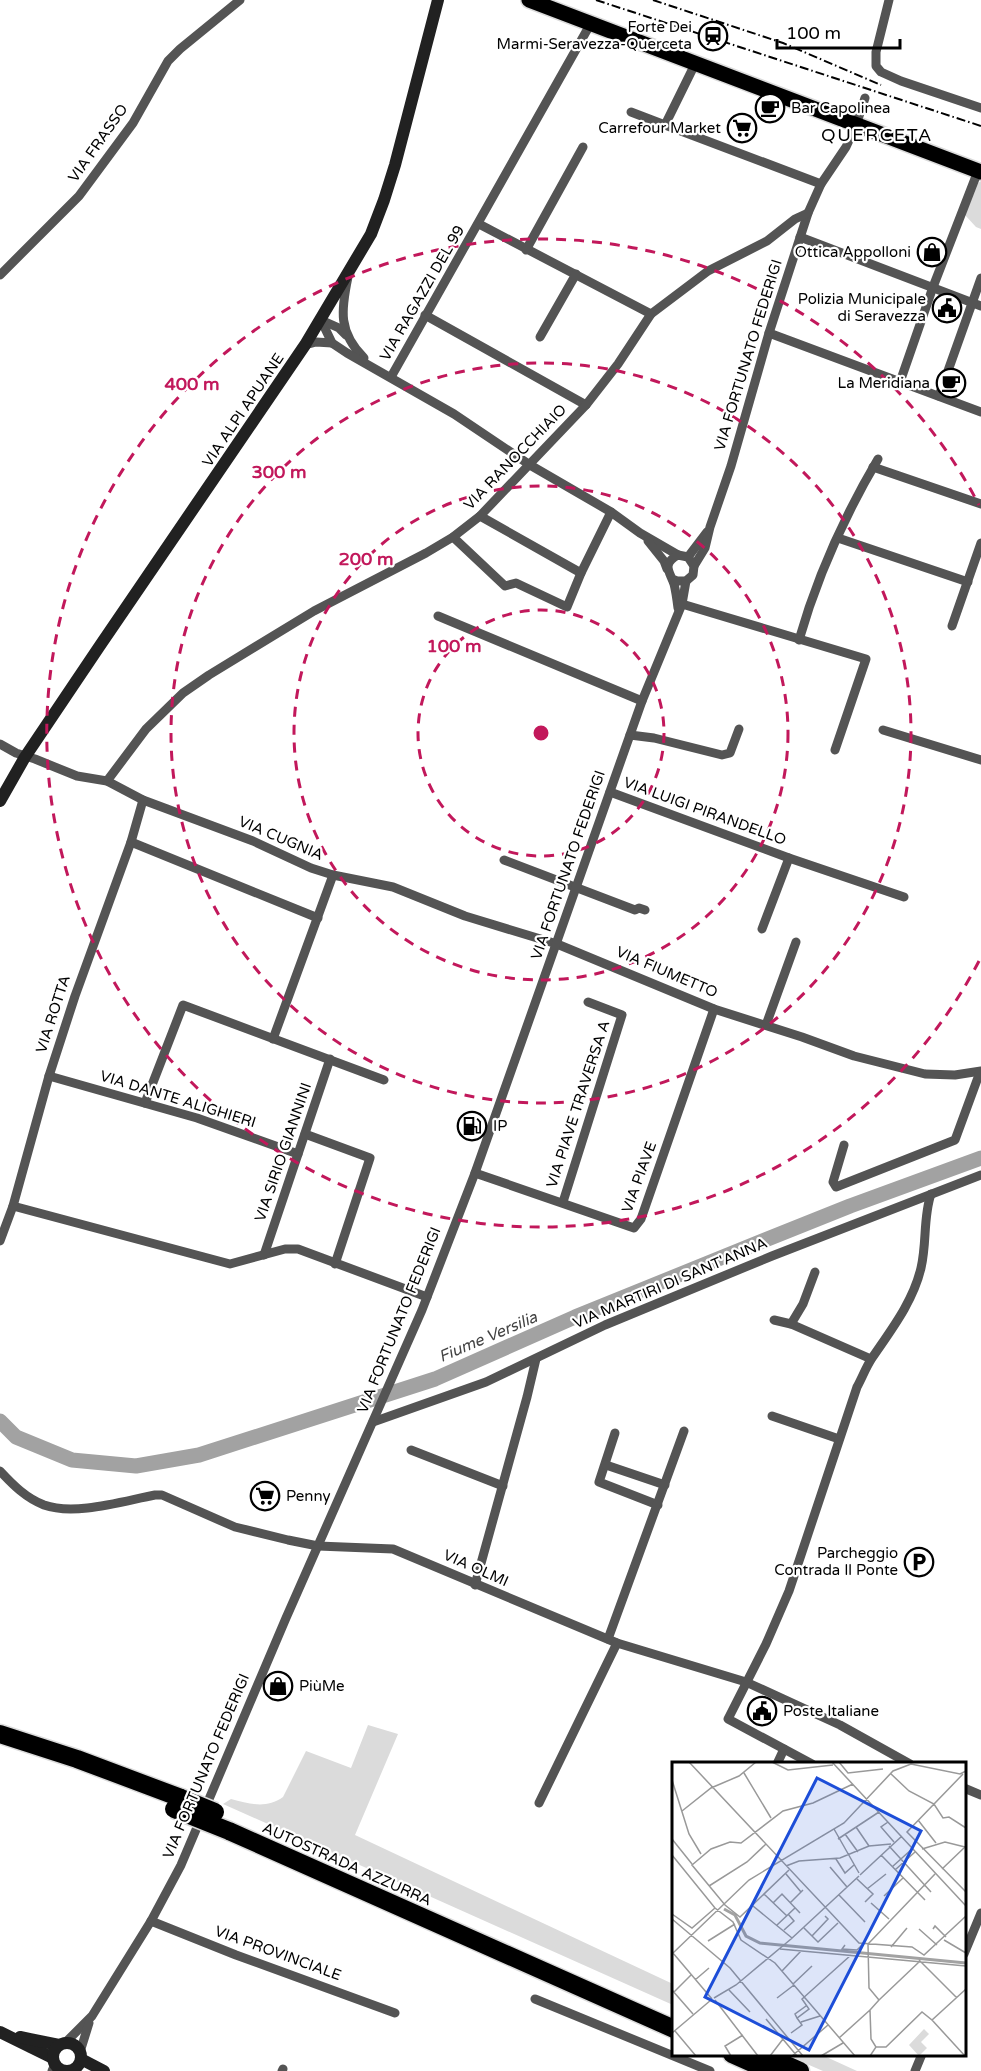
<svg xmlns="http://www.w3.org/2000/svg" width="981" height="2071" viewBox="0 0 981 2071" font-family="'Varela Round',sans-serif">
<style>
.green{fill:#dbdbdb}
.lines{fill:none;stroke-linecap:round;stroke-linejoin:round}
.river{stroke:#a2a2a2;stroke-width:15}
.primary-casing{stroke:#dbdbdb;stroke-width:18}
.motorway-casing{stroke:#dbdbdb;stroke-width:21}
.minor{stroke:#545454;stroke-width:9}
.secondary{stroke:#212121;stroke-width:12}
.primary{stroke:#000;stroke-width:15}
.motorway{stroke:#000;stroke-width:18}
.rail{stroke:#000;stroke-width:2;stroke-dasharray:9 3 1.5 3;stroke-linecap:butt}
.motorway-bridge-casing{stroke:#dbdbdb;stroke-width:21;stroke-linecap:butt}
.motorway-bridge{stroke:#000;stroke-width:18}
.ring{fill:none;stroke:#c2185b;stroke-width:3;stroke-dasharray:10 8}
.labels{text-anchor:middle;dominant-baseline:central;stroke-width:4.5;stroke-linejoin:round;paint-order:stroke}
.poi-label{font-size:15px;fill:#000;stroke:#fff;text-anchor:end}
.street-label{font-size:15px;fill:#000;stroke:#fff}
.water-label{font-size:16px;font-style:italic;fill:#434343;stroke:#fff}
.quarter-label{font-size:18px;letter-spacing:1.5px;fill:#000;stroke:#fff}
.inset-river{fill:none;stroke:#a2a2a2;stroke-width:3}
.inset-road{fill:none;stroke:#999;stroke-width:1.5}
.view{fill:#1d4ed8;fill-opacity:0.15;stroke:#1d4ed8;stroke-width:3}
.inset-edge{fill:none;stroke:#000;stroke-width:3}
.centre{fill:#c2185b;stroke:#fff;stroke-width:3}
.ring-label{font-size:18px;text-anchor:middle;font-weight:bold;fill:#c2185b;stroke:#fff;stroke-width:4.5;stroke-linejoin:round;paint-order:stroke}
</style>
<rect width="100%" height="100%" fill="#fff"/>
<g class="green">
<polygon points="981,181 981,229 976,227 965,215 978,183"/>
<path d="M368,1725l30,9 -43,101 318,149v21l-450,-201 8,-5c19,5 35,10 52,-2l23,-46 45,17z"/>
<polygon points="786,2055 822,2055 857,2071 823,2071"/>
</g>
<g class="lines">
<polyline class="river" points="0,1421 16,1437 72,1460 136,1466 199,1455 435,1379 575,1317 765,1240 850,1206 981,1158"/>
<g class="primary-casing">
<polyline id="primary" points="529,0 981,172"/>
</g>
<g class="motorway-casing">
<g id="motorway">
<polyline points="0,1734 77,1759 181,1798"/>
<polyline points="229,1831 674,2029"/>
<polyline points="732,2054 770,2071"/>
<polyline points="762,2054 800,2071"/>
</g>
</g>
<g class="minor">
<polyline points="889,0 876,52 876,66 881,72 901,81 981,108"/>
<polyline points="695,64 665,125 821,184"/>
<polyline points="631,112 665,125"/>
<polyline points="479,224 651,314"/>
<polyline points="800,237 981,306"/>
<polyline points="526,250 583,147"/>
<polyline points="0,275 79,196 133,123 168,61 180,49 240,0"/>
<path d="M348,277c-7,33 -10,55 16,81"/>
<polyline points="425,315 586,405"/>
<polyline points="321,320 332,343 347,353 454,414 530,465 611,512 640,533 678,555"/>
<polyline points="321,320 339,328 346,335"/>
<polyline points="769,333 981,412"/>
<polyline points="540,337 576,274"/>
<polyline points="305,345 316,342 332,343"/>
<polyline points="391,377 591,23"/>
<polyline points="900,382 933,287 978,171"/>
<polyline points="939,396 981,278"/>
<polyline points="873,467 981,504"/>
<polyline points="480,516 581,573"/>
<polyline points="453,537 505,586 516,583 567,607 581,573 611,512"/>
<polyline points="838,538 968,582"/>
<polyline points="648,541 664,561 667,569"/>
<polyline points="688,557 707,532"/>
<polyline points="694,566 705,548 710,527 731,466 769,333 808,213 821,184 846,147 856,125 865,98"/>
<path d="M672,579l5,2h9l7,-6 1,-9 -6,-9 -10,-2c-17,9 -8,17 -4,29 2,8 3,16 4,24"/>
<polyline points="682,604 866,659 835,750"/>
<polyline points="438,616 642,701"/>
<polyline points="952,626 981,543"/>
<path d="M799,640c18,-63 46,-125 79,-181"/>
<polyline points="883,730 981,760"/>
<polyline points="630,735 654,738 722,755 730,753 739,729"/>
<polyline points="0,744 16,753 35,759 77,776 107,781 143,800 253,841 311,868 333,875 393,887 465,916 557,944 714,1009 802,1037 854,1056 925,1074 955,1075 981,1071"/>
<polyline points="107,781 146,729 183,693 209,675 314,611 426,553 453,537 480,516 586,405 618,364 651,314 708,271 767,241 795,219 808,213"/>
<polyline points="610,792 789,858 904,897"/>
<polyline points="131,842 318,918"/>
<polyline points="504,860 635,910 639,908 645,910"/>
<polyline points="762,929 789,858"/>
<polyline points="766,1025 796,942"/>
<polyline points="273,1039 333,875"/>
<polyline points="49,1076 197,1118 298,1154"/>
<polyline points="145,1103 183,1005 384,1080"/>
<polyline points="305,1134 370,1158 335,1264"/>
<polyline points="844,1145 833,1182 836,1187 955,1140 980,1072"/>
<polyline points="475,1173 634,1228 641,1219 714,1009"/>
<polyline points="563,1202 622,1015 588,1002"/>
<polyline points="13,1206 230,1264 285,1249 298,1249 427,1297"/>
<polyline points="0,1241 13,1206 49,1076 75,996 131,842 143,800"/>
<polyline points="264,1255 330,1059"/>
<polyline points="774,1320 791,1324 871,1359"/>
<polyline points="791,1324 803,1304 815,1272"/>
<polyline points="772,1416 839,1439"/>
<polyline points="373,1422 486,1382 605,1325 772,1256 981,1175"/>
<polyline points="615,1433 599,1482 658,1505"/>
<polyline points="411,1450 503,1486"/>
<polyline points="606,1465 665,1485"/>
<path d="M0,1471c13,14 26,27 44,34 31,11 79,-4 111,-10h7l73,32 53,13 30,6 75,3 224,94 129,39 94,43 70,39"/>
<polyline points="475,1585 527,1397 536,1359"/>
<polyline points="608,1639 684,1431"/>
<polyline points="777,1764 784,1749"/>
<path d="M812,1764l-84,-45 38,-75 23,-53 68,-204c5,-9 9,-20 15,-29 19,-28 41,-56 49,-90 6,-25 2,-51 10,-74"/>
<polyline points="964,1788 981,1795"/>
<polyline points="539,1803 617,1643"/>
<polyline points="151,1921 236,1955 395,2013"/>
<polyline points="964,1954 981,1913"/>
<polyline points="535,1999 710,2071"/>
<polyline points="65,2043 92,2016 151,1921 181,1865 286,1618 422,1310 475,1173 642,701 682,604 686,581"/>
<polyline points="80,2052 89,2023"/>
<polyline points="52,2071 55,2064"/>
<polyline points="66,2071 67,2071"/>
<polyline points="282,2071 283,2069"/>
<polyline points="915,2071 922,2054"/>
</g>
<g class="secondary">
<polyline points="0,801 25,757 99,647 305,345 371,234 384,200 395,165 438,0"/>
<polyline points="0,2032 53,2058"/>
<polyline points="20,2037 59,2045"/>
<circle cx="67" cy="2057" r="14"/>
<polyline points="81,2059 104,2071"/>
</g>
<use href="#primary" class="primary"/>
<use href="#motorway" class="motorway"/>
<g class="rail">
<polyline points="596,0 981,126"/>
<polyline points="653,0 783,43 881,85"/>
</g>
<g class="motorway-bridge-casing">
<g id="motorway-bridge">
<polyline points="181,1798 215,1812"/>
<polyline points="174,1809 229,1831"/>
</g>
</g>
<use href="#motorway-bridge" class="motorway-bridge"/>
</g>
<g class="ring">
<circle cx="541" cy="733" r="123"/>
<circle cx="541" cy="733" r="247"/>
<circle cx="541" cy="733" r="370"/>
<path d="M979 961A494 494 0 1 1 979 505"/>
</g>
<defs>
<g id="station-ring" transform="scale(1.5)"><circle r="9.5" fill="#fff" stroke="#000" stroke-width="1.5"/><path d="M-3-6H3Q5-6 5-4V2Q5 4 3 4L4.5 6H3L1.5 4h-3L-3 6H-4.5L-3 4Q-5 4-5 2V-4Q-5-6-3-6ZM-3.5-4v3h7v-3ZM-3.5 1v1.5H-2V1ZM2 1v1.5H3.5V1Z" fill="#000"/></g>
<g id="cafe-ring" transform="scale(1.5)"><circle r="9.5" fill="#fff" stroke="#000" stroke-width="1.5"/><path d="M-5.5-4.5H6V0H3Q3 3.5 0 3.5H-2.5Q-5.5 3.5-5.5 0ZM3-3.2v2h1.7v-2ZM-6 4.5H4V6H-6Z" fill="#000"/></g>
<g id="supermarket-ring" transform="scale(1.5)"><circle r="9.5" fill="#fff" stroke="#000" stroke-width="1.5"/><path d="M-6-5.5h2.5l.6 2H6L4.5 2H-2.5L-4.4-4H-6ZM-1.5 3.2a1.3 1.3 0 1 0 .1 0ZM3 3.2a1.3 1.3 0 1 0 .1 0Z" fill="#000"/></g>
<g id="shop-ring" transform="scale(1.5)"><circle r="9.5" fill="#fff" stroke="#000" stroke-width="1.5"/><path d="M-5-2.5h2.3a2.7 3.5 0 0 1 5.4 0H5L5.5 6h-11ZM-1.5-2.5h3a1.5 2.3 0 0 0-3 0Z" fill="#000"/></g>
<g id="civic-ring" transform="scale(1.5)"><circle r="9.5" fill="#fff" stroke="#000" stroke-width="1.5"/><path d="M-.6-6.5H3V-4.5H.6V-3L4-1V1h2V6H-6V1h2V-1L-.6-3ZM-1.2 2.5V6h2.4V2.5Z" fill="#000"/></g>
<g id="fuel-ring" transform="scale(1.5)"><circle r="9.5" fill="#fff" stroke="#000" stroke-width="1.5"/><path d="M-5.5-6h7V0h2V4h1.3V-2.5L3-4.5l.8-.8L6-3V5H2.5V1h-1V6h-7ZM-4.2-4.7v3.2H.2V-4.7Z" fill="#000"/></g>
<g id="parking-ring" transform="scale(1.5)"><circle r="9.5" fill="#fff" stroke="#000" stroke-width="1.5"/><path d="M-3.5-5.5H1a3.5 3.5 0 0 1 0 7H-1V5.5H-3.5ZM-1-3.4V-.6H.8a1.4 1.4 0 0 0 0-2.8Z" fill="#000"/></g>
</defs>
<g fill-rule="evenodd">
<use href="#station-ring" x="713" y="36"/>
<use href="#cafe-ring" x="770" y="108"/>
<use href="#supermarket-ring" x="742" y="128"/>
<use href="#shop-ring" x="932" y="252"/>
<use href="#civic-ring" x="947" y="308"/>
<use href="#cafe-ring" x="951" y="383"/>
<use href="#fuel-ring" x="472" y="1126"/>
<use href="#supermarket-ring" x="265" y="1496"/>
<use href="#parking-ring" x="919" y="1562"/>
<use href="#shop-ring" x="278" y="1686"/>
<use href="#civic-ring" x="762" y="1711"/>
</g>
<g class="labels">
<g class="poi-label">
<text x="692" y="27">Forte Dei<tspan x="692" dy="17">Marmi-Seravezza-Querceta</tspan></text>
<text x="791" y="108" text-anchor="start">Bar Capolinea</text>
<text x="721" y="128">Carrefour Market</text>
<text x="911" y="252">Ottica Appolloni</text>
<text x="926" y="299">Polizia Municipale<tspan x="926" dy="17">di Seravezza</tspan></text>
<text x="930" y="383">La Meridiana</text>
<text x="493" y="1126" text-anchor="start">IP</text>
<text x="286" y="1496" text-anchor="start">Penny</text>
<text x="898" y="1553">Parcheggio<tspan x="898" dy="17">Contrada Il Ponte</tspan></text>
<text x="299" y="1686" text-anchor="start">PiùMe</text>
<text x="783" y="1711" text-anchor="start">Poste Italiane</text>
</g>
<g class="street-label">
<text transform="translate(98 143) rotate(-55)">VIA FRASSO</text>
<text transform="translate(422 293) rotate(-60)">VIA RAGAZZI DEL 99</text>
<text transform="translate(748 355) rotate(-73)">VIA FORTUNATO FEDERIGI</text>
<text transform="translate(243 410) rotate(-56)">VIA ALPI APUANE</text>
<text transform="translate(515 457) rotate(-46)">VIA RANOCCHIAIO</text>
<text transform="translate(705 811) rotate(20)">VIA LUIGI PIRANDELLO</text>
<text transform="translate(281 838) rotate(23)">VIA CUGNIA</text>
<text transform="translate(568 865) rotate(-71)">VIA FORTUNATO FEDERIGI</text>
<text transform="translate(667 972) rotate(23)">VIA FIUMETTO</text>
<text transform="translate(53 1014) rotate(-72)">VIA ROTTA</text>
<text transform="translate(178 1099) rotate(17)">VIA DANTE ALIGHIERI</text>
<text transform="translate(578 1104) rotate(-72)">VIA PIAVE TRAVERSA A</text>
<text transform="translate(283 1152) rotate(-71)">VIA SIRIO GIANNINI</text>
<text transform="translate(639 1177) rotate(-70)">VIA PIAVE</text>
<text transform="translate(670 1283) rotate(-23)">VIA MARTIRI DI SANT'ANNA</text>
<text transform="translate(399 1320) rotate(-68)">VIA FORTUNATO FEDERIGI</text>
<text transform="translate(476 1568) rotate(24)">VIA OLMI</text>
<text transform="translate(206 1766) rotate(-67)">VIA FORTUNATO FEDERIGI</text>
<text transform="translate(347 1864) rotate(24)">AUTOSTRADA AZZURRA</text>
<text transform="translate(278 1953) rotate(20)">VIA PROVINCIALE</text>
</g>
<g class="water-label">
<text transform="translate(488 1337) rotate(-23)">Fiume Versilia</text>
</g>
<g class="quarter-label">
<text x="877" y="135">QUERCETA</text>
</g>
</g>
<g transform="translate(672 1762)">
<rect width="294" height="294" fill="#fff"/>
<path d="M252,267l5,5 -8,8 6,6 -8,8 -10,-11z" fill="#dbdbdb"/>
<path class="inset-river" d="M52,147l11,6 11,21 14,7 206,20"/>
<path class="inset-road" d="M17,0l170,181 53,4 12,8 42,-39M100,0l16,8 45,-5M160,0l134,144M167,0l9,11 35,-4M72,11l27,45M218,11l19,18 25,13 9,14 6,-1 17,11M291,12l-56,58 59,60M0,18l17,54 12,20M10,49l29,-23 28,-12 17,-14M246,58l18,23M216,60l-7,5 13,15M184,65l13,19M162,67l25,44M173,72l13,18M0,77l20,25M166,77l41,-27M217,84l42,46M250,87l23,-7 20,5M0,93l43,53 18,14 8,18 34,23 80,93M209,93l44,45M164,97l9,14 9,-8M114,104l13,-5 41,-3 29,-12 22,-2M158,105l17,20M220,105l20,-18M270,107l24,-23M117,108l-49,47 -15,-12 -33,-40 19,-16 19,-7 11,1 42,-32 30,-8 40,-19M223,108l20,-18M114,112l15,18M188,113l42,-39M185,117l16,15 -8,8M37,124l38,-24 19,-18M195,127l19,-15M92,132l23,22M167,133l26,27M212,134l19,-18M101,141l9,-9 18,19M118,141l13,-13M199,141l18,16M81,144l39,32M0,152l20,14 23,-20M0,157l58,49 73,88M105,163l18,-17M132,166l14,14 20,-19M247,167l18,16M261,167l2,-3 11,11M112,168l10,-9 -6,-7M140,174l16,-17 -3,-3M272,178l22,13M36,179l27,-17M173,183l-3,4 15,1 6,-6M219,185l16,-19M108,187l186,17M1,191l76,-73 95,-57 49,-52 18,-7 49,10 6,-3M1,191l39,46M247,198l38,38M110,209l19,-20M23,218l14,-12M121,222l19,-18M0,228l21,24M57,228l21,22M2,230l17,-17M42,236l22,-13 55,-46 68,-63M105,236l17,-13M43,238l43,56M207,238l40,-38M134,244l-11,8 2,4 12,-9 -7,-10 49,-44M94,257l31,37M260,258l33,36M129,260l19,-6M3,269l21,25M0,271l39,-33M119,271l11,-8 -5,-7M167,276l31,-28M204,285h10l36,-35 10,8 34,-31M59,294l-6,-10 18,-11M98,294l13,-17M120,294l36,-31M149,294l22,-13M198,294l6,-9 -5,-8 -1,-29 9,-10 -10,-12 -1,-44 67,-70"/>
<path class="view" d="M145,16l104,53 -112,219 -104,-53z"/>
<rect width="294" height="294" class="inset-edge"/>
</g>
<circle cx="541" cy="733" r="9" class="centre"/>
<g class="ring-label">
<text x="192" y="390">400 m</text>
<text x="279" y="478">300 m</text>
<text x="366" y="565">200 m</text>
<text x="454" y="652">100 m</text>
</g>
<path d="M777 39v9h123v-9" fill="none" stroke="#000000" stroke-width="3"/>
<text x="786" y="39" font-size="18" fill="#000000" stroke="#ffffff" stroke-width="4.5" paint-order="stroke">100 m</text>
</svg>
